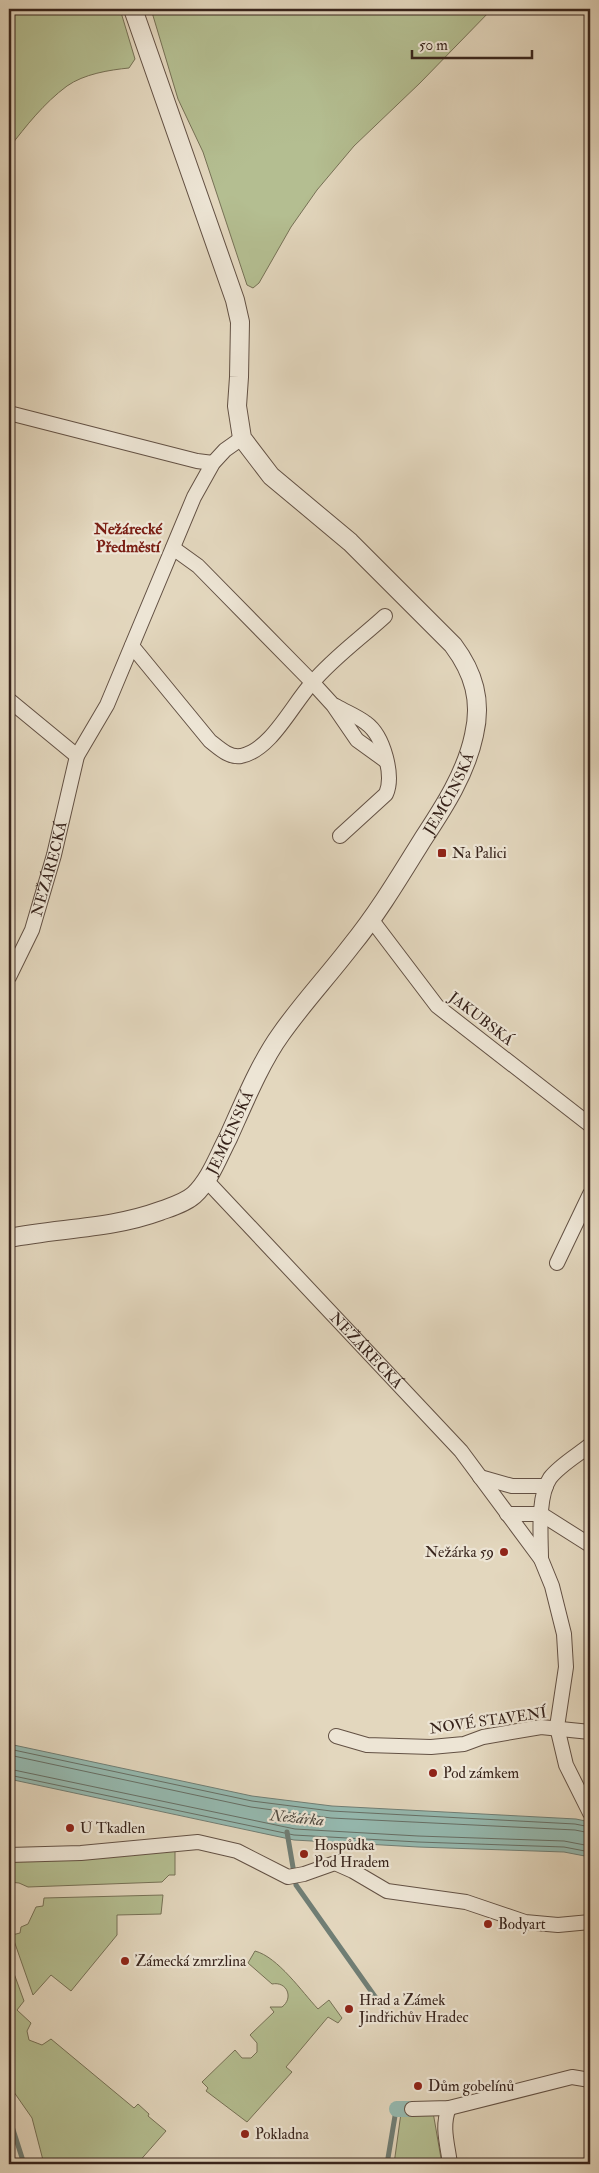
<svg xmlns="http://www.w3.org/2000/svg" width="599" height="2173" viewBox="0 0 599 2173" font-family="'IM FELL Double Pica',serif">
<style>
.green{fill:#b4be91;stroke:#767156}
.water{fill:#95bab1;stroke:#707e75}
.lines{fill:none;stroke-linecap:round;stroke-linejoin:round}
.shore{stroke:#666f66;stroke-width:1}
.stream{stroke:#707e75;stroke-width:5}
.canal{stroke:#95bab1;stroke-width:16}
.minor-casing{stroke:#635144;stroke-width:16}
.tertiary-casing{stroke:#635144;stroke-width:20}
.minor{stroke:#ede5d5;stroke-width:14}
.tertiary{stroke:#ede5d5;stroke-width:18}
.poi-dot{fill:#8f2418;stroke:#ede5d5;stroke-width:2}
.labels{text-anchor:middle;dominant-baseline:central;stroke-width:4.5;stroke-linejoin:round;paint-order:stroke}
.street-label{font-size:15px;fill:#38241c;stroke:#ede5d5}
.poi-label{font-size:15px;fill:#38241c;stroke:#ede5d5;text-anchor:start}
.neighbourhood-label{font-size:16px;font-weight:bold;fill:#7a1f14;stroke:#ede5d5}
.water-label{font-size:16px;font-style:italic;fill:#4f4a41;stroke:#ede5d5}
</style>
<rect width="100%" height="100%" fill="#e3d7be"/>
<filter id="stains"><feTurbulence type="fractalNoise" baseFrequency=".004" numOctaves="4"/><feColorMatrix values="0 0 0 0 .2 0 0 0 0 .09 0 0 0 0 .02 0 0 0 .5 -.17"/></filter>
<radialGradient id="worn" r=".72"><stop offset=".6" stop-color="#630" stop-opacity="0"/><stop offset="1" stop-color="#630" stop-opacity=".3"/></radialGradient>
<g class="green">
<path d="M9,9h111l15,50 -6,9c-20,2 -45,6 -62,18 -23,17 -41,40 -58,62z"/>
<polygon points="151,9 492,9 420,83 354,146 317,190 291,227 259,283 253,288 247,285 203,152 178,99"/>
<polygon points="175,1850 175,1875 169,1875 162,1882 28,1887 19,1883 9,1882 9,1862"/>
<polygon points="163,1895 161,1914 117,1915 117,1935 71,1991 51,1975 33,1995 12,1935 20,1933 21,1927 28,1924 36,1907 43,1906 44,1898"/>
<path d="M255,1951c23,6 47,41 63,58l11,-9 13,18 -4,5 -10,-6 -42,50 6,5 -45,50 -41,-31 2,-3 -6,-6 33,-32 7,8h9l6,-6v-9l-7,-8 24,-23 -4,-5h12c12,-9 5,-26 -10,-23l-24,-21z"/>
<polygon points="9,1964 12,1968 24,2001 17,2010 31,2023 27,2031 29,2040 42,2045 51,2039 134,2108 138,2104 149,2114 148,2116 166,2131 137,2164 44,2164 32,2118 9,2085"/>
<polygon points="433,2112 442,2164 394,2164 401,2113"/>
</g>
<polygon class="water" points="9,1744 252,1796 332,1806 576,1819 590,1822 590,1857 564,1852 418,1847 294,1840 9,1779"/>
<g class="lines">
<g class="shore">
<polyline points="9,1749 252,1801 331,1811 575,1824 590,1827"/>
<polyline points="9,1755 251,1807 331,1818 575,1830 590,1833"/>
<polyline points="9,1769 295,1829 418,1836 564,1841 590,1846"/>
<polyline points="9,1775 294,1835 418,1842 564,1847 590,1852"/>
</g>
<g class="stream">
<polyline points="287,1832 296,1885 376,1998"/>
<polyline points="9,2117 24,2164"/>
<polyline points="387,2164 397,2104"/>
</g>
<polyline class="canal" points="397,2109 412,2109"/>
<g class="minor-casing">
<g id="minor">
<polyline points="9,413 197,461 213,463"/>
<polyline points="173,548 198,566 312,682 333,705 357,740 386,761"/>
<path d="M132,646l78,95c9,7 19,17 31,15 30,-6 51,-51 71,-73 21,-25 49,-45 73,-67"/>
<polyline points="9,700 77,756"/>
<path d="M336,706c10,6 21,10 30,17 18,13 28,53 20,71l-46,42"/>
<polyline points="371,919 437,1006 590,1125"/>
<path id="s1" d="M9,977l23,-47 22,-75 23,-99 30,-51 87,-208 19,-34 12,-13 17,-12"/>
<path id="s2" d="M206,1180l255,271 80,108 11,27 12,48 2,33 -9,60 9,38 24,48"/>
<polyline points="557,1263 590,1194"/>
<polyline points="480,1477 512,1486 546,1486"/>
<polyline points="507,1514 541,1514 590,1545"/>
<path d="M541,1559c0,-22 -4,-62 9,-81 10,-13 28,-23 40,-33"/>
<polyline points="336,1736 367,1745 431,1747 464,1744 483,1737 541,1727 590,1732"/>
<polyline points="9,1855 81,1853 198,1842 237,1851 288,1877 304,1874 335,1863 353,1871 387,1891 466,1902 525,1922 558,1925 590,1922"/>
<path d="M449,2108c-8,18 -1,38 1,56"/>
<polyline points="412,2109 449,2108 572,2077 590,2080"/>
</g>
</g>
<g class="tertiary-casing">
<g id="tertiary">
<path id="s3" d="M9,1238c50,-10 102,-9 151,-27 11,-4 25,-8 34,-16 16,-15 24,-38 34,-57 15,-33 32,-75 53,-104 21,-30 47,-58 70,-88 27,-33 49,-70 72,-107 21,-32 43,-66 51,-104 8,-34 0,-62 -21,-90l-103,-103 -79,-66 -29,-38 -5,-32 2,-29 1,-55 -5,-22 -102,-291"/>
</g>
</g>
<use href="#minor" class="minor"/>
<use href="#tertiary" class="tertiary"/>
</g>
<g class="poi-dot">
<rect x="437" y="848" width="10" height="10" rx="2.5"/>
<circle cx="504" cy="1552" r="5"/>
<circle cx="433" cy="1773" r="5"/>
<circle cx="70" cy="1828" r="5"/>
<circle cx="304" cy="1854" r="5"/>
<circle cx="488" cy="1924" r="5"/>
<circle cx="125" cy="1961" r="5"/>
<circle cx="349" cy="2009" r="5"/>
<circle cx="418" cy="2086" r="5"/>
<circle cx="245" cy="2134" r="5"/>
</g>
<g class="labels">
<g class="street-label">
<text stroke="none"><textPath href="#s3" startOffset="669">JEMČINSKÁ</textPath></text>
<text stroke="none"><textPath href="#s1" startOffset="116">NEŽÁRECKÁ</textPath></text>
<text transform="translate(481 1019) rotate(38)">JAKUBSKÁ</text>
<text stroke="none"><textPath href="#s3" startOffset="264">JEMČINSKÁ</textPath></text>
<text stroke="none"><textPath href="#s2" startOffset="234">NEŽÁRECKÁ</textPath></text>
<text transform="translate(488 1721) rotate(-8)">NOVÉ STAVENÍ</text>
</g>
<g class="poi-label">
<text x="452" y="853">Na Palici</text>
<text x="494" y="1552" text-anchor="end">Nežárka 59</text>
<text x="443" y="1773">Pod zámkem</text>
<text x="80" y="1828">U Tkadlen</text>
<text x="314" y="1845">Hospůdka<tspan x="314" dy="17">Pod Hradem</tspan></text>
<text x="498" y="1924">Bodyart</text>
<text x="135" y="1961">Zámecká zmrzlina</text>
<text x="359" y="2000">Hrad a Zámek<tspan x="359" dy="17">Jindřichův Hradec</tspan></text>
<text x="428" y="2086">Dům gobelínů</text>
<text x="255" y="2134">Pokladna</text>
</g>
<g class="neighbourhood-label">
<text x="128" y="529">Nežárecké<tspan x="128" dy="18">Předměstí</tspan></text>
</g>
<g class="water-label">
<text transform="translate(297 1818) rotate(6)">Nežárka</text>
</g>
</g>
<rect width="599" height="2173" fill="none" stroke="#e3d7be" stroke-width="30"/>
<rect x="10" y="10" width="579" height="2153" fill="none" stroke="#38241c" stroke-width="2.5"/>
<rect x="15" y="15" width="569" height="2143" fill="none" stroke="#38241c"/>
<path d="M412 50v8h120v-8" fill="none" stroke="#38241c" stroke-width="2.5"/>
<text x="419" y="50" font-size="15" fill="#38241c" stroke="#ede5d5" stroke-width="4" paint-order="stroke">50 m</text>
<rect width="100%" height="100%" filter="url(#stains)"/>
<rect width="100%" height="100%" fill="url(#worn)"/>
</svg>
